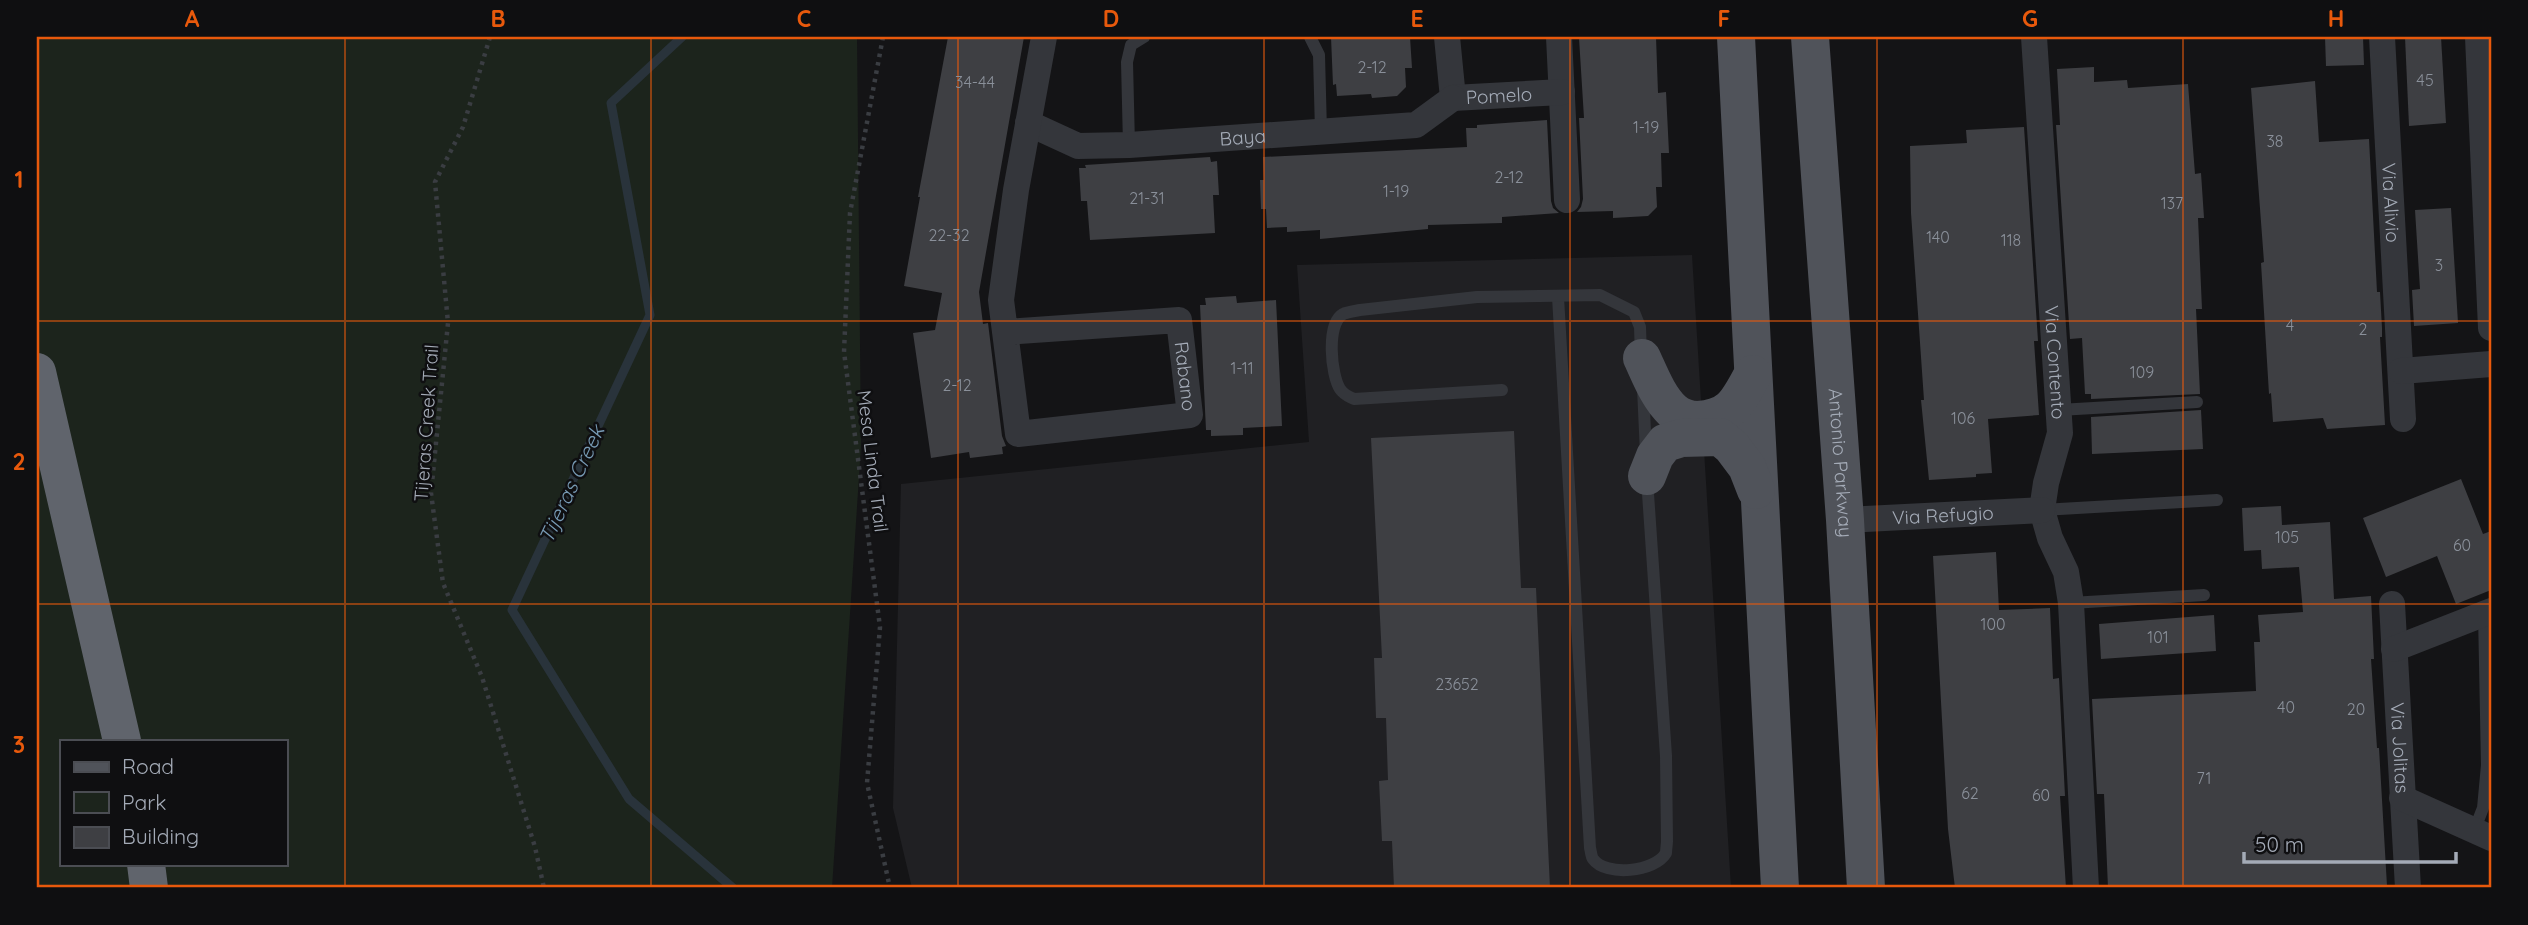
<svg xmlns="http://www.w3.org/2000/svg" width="2528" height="925" viewBox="0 0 2528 925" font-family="Quicksand,sans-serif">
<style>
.built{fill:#202023}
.green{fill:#1c241c;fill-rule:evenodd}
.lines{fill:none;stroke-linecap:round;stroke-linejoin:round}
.stream{stroke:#29333b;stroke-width:9}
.building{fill:#3e3f43}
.path{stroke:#3a3d42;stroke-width:4.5;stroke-dasharray:3.5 5;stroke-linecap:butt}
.lane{stroke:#34363b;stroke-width:12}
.street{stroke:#34363b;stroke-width:26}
.primary{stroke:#50535a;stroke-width:38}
.highway{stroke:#60646c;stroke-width:38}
.grid{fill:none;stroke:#e8590c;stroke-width:2;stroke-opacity:0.55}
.labels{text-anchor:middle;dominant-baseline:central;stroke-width:5;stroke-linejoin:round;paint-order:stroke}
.number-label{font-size:16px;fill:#8a909a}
.street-label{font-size:19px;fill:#a4abb7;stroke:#0f0f11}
.water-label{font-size:21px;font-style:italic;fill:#789bb5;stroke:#0f0f11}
.neatline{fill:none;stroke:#e8590c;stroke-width:2.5}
.grid-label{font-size:23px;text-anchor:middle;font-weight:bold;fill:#e8590c}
</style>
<rect width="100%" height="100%" fill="#141416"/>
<polygon class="built" points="1692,255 1731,888 912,888 893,808 901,484 1309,442 1297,265"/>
<path class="green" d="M37,37h820l4,409 -29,442h-795zM61,741h224v123h-224z"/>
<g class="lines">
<polyline class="stream" points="682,37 611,103 650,315 512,610 629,799 733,888"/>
</g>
<g class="building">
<polygon points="948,37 1024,37 979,292 983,324 988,323 1002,436 1006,446 1002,447 1003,454 970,458 969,452 931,458 913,333 935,330 942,293 904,286 920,197 918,197"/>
<polygon points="1331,37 1410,37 1412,68 1405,68 1406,87 1397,96 1372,98 1371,94 1337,96 1336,84 1333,85"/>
<polygon points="1656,37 1658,93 1666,92 1669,153 1661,153 1662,187 1656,187 1657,207 1648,216 1613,218 1613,211 1577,212 1581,207 1583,199 1579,118 1584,118 1579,38"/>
<polygon points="2325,37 2363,37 2364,65 2326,66"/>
<polygon points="2405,37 2441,37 2446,123 2409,126"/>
<polygon points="2094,67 2094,82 2127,80 2128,88 2188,84 2195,174 2201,173 2204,218 2198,218 2202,309 2196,309 2200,394 2091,399 2091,394 2085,394 2082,338 2070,339 2056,125 2060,125 2057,69"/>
<polygon points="2315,81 2319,142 2369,139 2377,292 2380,292 2382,328 2382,337 2380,337 2385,425 2327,429 2323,418 2273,422 2271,393 2269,394 2261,263 2264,262 2251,88"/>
<polygon points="1547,120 1551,201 1553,208 1559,213 1502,217 1502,223 1428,225 1428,229 1320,239 1320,230 1287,232 1287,227 1267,228 1266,209 1261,209 1260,180 1264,180 1263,157 1467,147 1466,128 1477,128 1477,125"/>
<polygon points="2024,127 2038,341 2034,341 2039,415 1988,419 1992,473 1976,474 1976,477 1929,480 1921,400 1924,400 1911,213 1910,146 1967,143 1966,130"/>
<polygon points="1210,157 1211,162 1217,161 1219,195 1213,195 1215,233 1090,240 1087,201 1081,201 1079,168 1086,168 1085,165"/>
<polygon points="2451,208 2458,323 2414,326 2412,290 2420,289 2415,210"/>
<polygon points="1236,296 1237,303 1276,300 1282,426 1243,428 1243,435 1211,436 1211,430 1206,430 1200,305 1206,305 1205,298"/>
<polygon points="2201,410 2203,449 2092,454 2091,417"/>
<polygon points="1514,431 1521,588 1536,588 1550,888 1394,888 1392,841 1382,841 1379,781 1388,780 1386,718 1376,718 1374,658 1382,658 1371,438"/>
<polygon points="2461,479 2483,534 2491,531 2491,590 2456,604 2437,556 2386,577 2363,518"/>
<polygon points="2281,506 2282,525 2330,522 2334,599 2371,596 2374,659 2371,659 2377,748 2379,748 2387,886 2345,888 2108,888 2104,794 2097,794 2092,699 2256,691 2254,642 2260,642 2258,615 2303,612 2299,567 2262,569 2261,550 2244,551 2242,508"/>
<polygon points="1996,552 1999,610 2050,608 2053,679 2059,678 2065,796 2060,796 2066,888 1955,888 1948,829 1933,556"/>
<polygon points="2214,615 2216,651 2101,659 2099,624"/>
</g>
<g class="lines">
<g class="path">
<polyline points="490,37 463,127 435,182 448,323 431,493 443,583 482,677 535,847 544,888"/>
<polyline points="883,37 850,213 844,352 880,627 867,783 890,888"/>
</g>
<g class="lane">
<polyline points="1310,37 1319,55 1321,132"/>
<polyline points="1129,145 1127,62 1131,45 1144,37"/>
<path d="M1558,297l32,551c1,3 1,8 3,11 13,18 62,13 73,-6 0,-2 1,-10 1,-12l-1,-85 -19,-277"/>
<polyline points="1643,388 1646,454"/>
<path d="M1502,390l-148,9c-6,-3 -10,-4 -14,-10 -9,-14 -14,-65 3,-75 4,-2 12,-3 17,-4l117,-13 123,-2 34,17 6,15 1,29"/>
<polyline points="2059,410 2197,402"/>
<polyline points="2042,510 2217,500"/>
<polyline points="2071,603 2204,595"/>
<polyline points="2474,831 2483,808 2487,765 2484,614"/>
</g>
<g class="street">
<polyline points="1447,37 1453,98"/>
<polyline points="1559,37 1567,200"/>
<path id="s1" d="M2034,37l26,396 -14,50 -4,27 8,28 16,34 5,31 15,285"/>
<path id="s2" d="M2382,37l21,382"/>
<polyline points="2478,37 2491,328"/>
<path id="s3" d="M1453,98l109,-6"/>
<path id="s4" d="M1028,123l50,23 51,-1 287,-20 37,-27"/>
<path id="s5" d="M1005,332l174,-12 11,95 -172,19 -17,-134 15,-110 28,-153"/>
<polyline points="2401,371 2491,364"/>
<path id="s6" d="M1845,520l197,-10"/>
<path id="s7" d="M2392,604l16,284"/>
<polyline points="2394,649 2491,611"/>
<polyline points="2402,798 2491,838"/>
</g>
<g class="primary">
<polyline points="1736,37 1780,888"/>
<path id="s8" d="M1810,37l35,483 21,368"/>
<path d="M1642,358c8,17 16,39 31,53 7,6 15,9 25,9 34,-2 40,-19 55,-46"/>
<polyline points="1647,476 1655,456 1665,443 1681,438 1720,437 1732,447 1747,467 1756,490"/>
</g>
<g class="highway">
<polyline points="37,372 122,741"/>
<polyline points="146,864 149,888"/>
</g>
</g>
<path class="grid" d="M345,37v851M651,37v851M958,37v851M1264,37v851M1570,37v851M1877,37v851M2183,37v851M37,321h2454M37,604h2454"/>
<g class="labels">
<g class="number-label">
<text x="1372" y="67">2-12</text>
<text x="2425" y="80">45</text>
<text x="975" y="82">34-44</text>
<text x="1646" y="127">1-19</text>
<text x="2275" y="141">38</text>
<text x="1509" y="177">2-12</text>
<text x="1396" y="191">1-19</text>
<text x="1147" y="198">21-31</text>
<text x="2172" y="203">137</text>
<text x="949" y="235">22-32</text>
<text x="1938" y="237">140</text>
<text x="2011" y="240">118</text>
<text x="2439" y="265">3</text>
<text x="2290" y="325">4</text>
<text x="2363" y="329">2</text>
<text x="1242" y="368">1-11</text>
<text x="2142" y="372">109</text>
<text x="957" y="385">2-12</text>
<text x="1963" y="418">106</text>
<text x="2287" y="537">105</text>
<text x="2462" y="545">60</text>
<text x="1993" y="624">100</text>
<text x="2158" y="637">101</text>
<text x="1457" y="684">23652</text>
<text x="2286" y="707">40</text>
<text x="2356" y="709">20</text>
<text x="2204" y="778">71</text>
<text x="1970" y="793">62</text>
<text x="2041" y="795">60</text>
</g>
<g class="street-label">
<text stroke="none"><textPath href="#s3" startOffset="46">Pomelo</textPath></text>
<text stroke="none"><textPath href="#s4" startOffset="220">Baya</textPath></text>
<text stroke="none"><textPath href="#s2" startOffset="166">Via Alivio</textPath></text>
<text stroke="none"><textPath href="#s1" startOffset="326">Via Contento</textPath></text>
<text stroke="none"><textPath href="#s5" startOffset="231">Rabano</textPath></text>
<text transform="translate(426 423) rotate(-86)">Tijeras Creek Trail</text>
<text transform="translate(873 461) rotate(83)">Mesa Linda Trail</text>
<text stroke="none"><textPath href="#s8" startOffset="427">Antonio Parkway</textPath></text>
<text stroke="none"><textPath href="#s6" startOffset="98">Via Refugio</textPath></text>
<text stroke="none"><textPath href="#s7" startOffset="144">Via Jolitas</textPath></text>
</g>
<g class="water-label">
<text transform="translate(571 484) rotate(-65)">Tijeras Creek</text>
</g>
</g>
<rect width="2528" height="925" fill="none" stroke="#0f0f11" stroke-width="77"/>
<rect x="60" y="740" width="228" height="126" fill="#0f0f11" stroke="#4b4d53" stroke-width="2"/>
<rect x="74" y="762" width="35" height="10" fill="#50535a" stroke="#4b4d53" stroke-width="2"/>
<text x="122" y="774" font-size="21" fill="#a4abb7">Road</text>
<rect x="74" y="792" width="35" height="21" fill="#1c241c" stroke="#4b4d53" stroke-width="2"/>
<text x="122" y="810" font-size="21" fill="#a4abb7">Park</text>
<rect x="74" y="827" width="35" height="21" fill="#3e3f43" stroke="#4b4d53" stroke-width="2"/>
<text x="122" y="844" font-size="21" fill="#a4abb7">Building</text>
<path d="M2244 852v10h212v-10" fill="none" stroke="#a4abb7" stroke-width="3.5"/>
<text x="2255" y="852" font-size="21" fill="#a4abb7" stroke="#0f0f11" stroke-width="5" paint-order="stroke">50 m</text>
<rect x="38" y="38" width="2452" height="848" class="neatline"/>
<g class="grid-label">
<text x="192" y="27">A</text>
<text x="498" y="27">B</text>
<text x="804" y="27">C</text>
<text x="1111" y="27">D</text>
<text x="1417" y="27">E</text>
<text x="1724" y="27">F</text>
<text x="2030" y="27">G</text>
<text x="2336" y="27">H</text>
<text x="19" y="188">1</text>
<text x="19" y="470">2</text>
<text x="19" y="753">3</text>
</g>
</svg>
